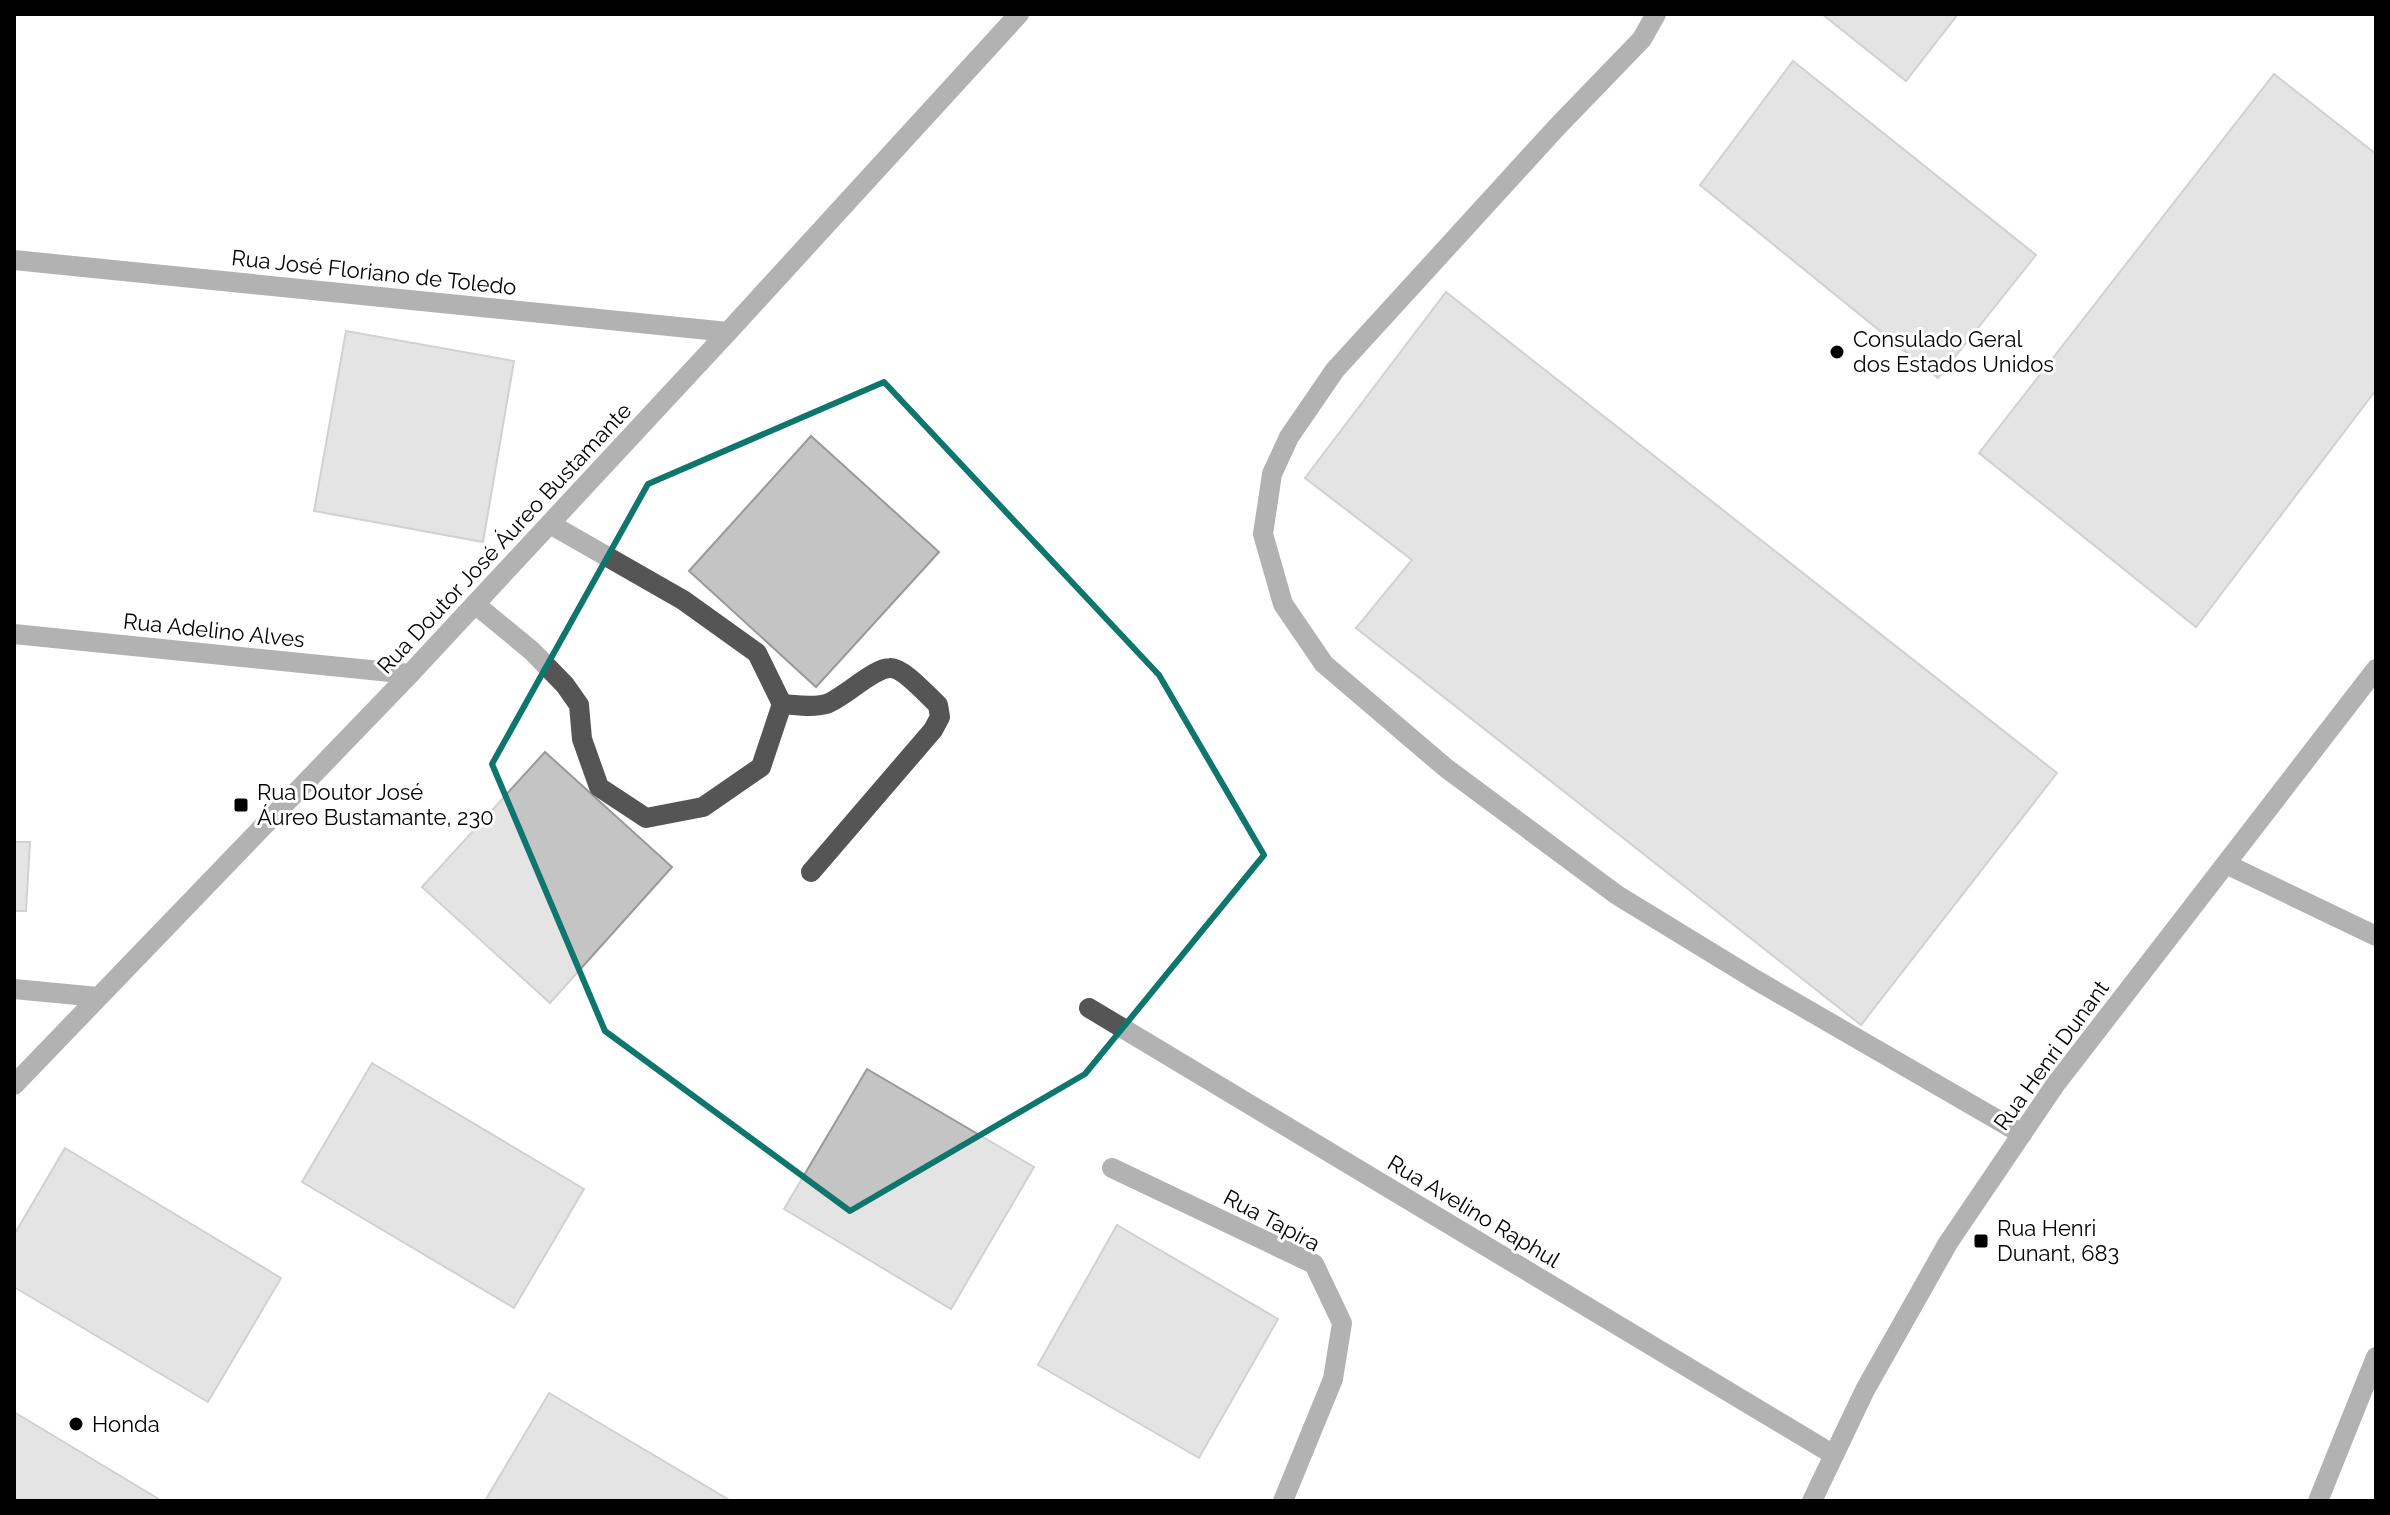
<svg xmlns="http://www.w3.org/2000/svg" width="2390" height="1515" viewBox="0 0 2390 1515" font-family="Raleway,sans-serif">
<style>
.building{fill:#c4c4c4;stroke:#999;stroke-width:2}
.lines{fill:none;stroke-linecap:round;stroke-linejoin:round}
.minor{stroke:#555;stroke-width:20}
.marked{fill:none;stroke:#0f766e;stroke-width:6;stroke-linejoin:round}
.poi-dot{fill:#000;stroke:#fff;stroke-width:3}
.labels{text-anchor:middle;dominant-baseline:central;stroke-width:6;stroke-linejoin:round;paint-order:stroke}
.street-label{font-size:22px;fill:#000;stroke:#fff}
.poi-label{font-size:22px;fill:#000;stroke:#fff;text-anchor:start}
</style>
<rect width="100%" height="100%" fill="#fff"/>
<g class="building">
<polygon points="1822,14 1958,14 1906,81"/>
<polygon points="1793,61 2036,255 1938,378 1700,185"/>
<polygon points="2274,74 2376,154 2376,390 2196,627 1979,453"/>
<polygon points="1446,292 2057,773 1861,1025 1356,628 1412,560 1305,478"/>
<polygon points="346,331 514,361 483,542 314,511"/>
<polygon points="811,436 939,552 816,687 689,571"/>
<polygon points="545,752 672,867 550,1003 422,887"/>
<polygon points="14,842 30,842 26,911 14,911"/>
<polygon points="372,1063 584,1189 514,1308 302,1182"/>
<polygon points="867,1069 1034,1167 951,1309 784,1209"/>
<polygon points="65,1148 281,1278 208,1402 14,1287 14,1235"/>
<polygon points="1117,1225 1278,1319 1199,1458 1038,1365"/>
<polygon points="549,1393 731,1501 485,1501"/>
<polygon points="14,1412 162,1501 14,1501"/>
</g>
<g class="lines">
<g class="minor">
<polyline points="1656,14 1642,39 1557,127 1335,370 1289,437 1272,474 1263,534 1283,604 1324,664 1446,768 1617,895 1756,980 2022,1134"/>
<polyline points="14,260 728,332"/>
<polyline points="475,604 532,651 565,685 579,705 582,739 599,787 646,818 703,807 761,767 782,704 757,653 683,600 550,524"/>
<polyline points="14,634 410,674"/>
<path d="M782,704c14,1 31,4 44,0 18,-6 47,-36 64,-36 13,-1 38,28 48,37l2,12 -7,13 -122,142"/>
<polyline points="2226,864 2376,936"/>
<polyline points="14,989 98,997"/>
<polyline points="1089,1008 1834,1455"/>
<polyline points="14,1085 410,674 728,332 1019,14"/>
<polyline points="1112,1168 1314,1264 1342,1323 1333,1379 1283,1501"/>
<polyline points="1812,1501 1865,1390 1948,1243 2055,1085 2376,669"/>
<polyline points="2318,1501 2376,1357"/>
</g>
</g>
<path d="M0 0H2390V1515H0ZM884,382l275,293 105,180 -179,219 -235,137 -245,-180 -113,-267 156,-280z" fill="#fff" fill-opacity=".55" fill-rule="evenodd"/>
<path class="marked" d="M884,382l275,293 105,180 -179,219 -235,137 -245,-180 -113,-267 156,-280z"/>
<g class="poi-dot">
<circle cx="1837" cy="352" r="8"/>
<rect x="233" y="797" width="16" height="16" rx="4"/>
<rect x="1973" y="1233" width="16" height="16" rx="4"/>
<circle cx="76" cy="1424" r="8"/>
</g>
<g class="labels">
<g class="street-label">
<text transform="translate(374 272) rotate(6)">Rua José Floriano de Toledo</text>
<text transform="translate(504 538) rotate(-47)">Rua Doutor José Áureo Bustamante</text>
<text transform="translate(214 630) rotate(6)">Rua Adelino Alves</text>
<text transform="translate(2051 1055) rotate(-54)">Rua Henri Dunant</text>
<text transform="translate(1474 1211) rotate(31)">Rua Avelino Raphul</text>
<text transform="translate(1272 1220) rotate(28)">Rua Tapira</text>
</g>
<g class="poi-label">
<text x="1853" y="339">Consulado Geral<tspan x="1853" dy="25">dos Estados Unidos</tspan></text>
<text x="257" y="792">Rua Doutor José<tspan x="257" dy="25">Áureo Bustamante, 230</tspan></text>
<text x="1997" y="1228">Rua Henri<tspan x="1997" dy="25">Dunant, 683</tspan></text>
<text x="92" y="1424">Honda</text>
</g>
</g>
<rect width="2390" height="1515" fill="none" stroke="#000000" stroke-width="32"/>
</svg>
